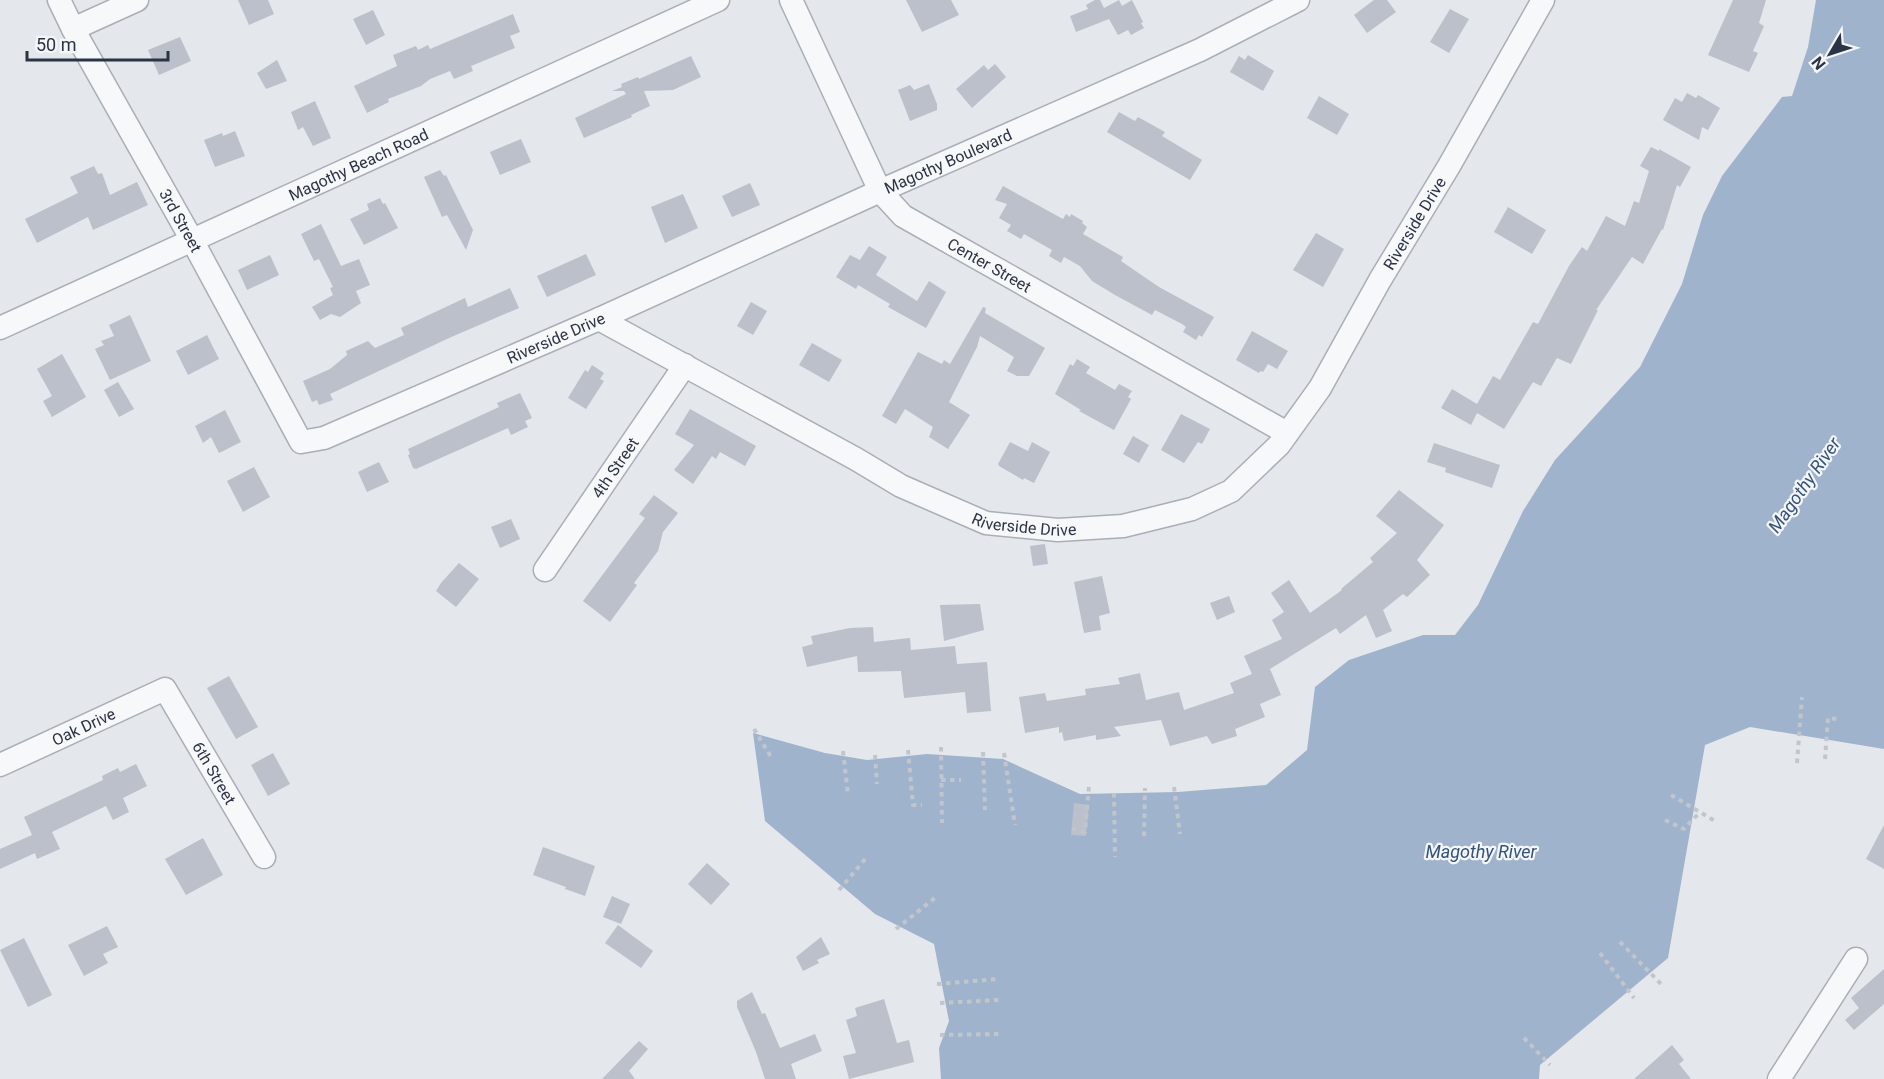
<svg xmlns="http://www.w3.org/2000/svg" width="1884" height="1079" viewBox="0 0 1884 1079" font-family="Roboto,sans-serif">
<style>
.water{fill:#9fb4cc}
.building{fill:#bbc0ca}
.lines{fill:none;stroke-linecap:round;stroke-linejoin:round}
.street-casing{stroke:#a9aeb7;stroke-width:25}
.path{stroke:#c2c5cb;stroke-width:4;stroke-dasharray:4.5 4.5;stroke-linecap:butt}
.street{stroke:#f7f8fa;stroke-width:22}
.labels{text-anchor:middle;dominant-baseline:central;stroke-width:4.5;stroke-linejoin:round;paint-order:stroke}
.street-label{font-size:16px;fill:#2b3445;stroke:#f4f6f9}
.water-label{font-size:18px;font-style:italic;fill:#34527a;stroke:#f4f6f9}
</style>
<rect width="100%" height="100%" fill="#e4e7ec"/>
<polygon class="water" points="1816,0 1884,0 1884,749 1750,727 1705,745 1668,958 1540,1065 1539,1079 941,1079 939,1048 949,1021 934,944 875,914 765,821 753,733 825,753 867,760 927,754 1003,759 1080,794 1178,792 1266,785 1307,750 1315,687 1349,660 1423,635 1455,635 1478,605 1523,511 1555,460 1640,367 1682,284 1703,215 1722,176 1782,97 1792,96 1808,47"/>
<g class="building">
<polygon points="238,0 268,0 274,14 249,25"/>
<polygon points="906,0 951,0 959,15 922,32"/>
<polygon points="1095,0 1100,0 1104,8 1119,0 1122,6 1132,0 1143,22 1141,23 1144,28 1131,35 1128,30 1118,35 1109,19 1076,32 1070,16 1088,9 1086,5"/>
<polygon points="1374,0 1387,0 1396,12 1367,33 1354,15"/>
<polygon points="1733,0 1766,0 1759,23 1764,26 1753,51 1758,53 1749,72 1708,55"/>
<polygon points="1450,9 1469,19 1449,53 1430,42"/>
<polygon points="373,10 385,35 366,45 353,19"/>
<polygon points="513,14 520,32 510,36 515,48 471,66 473,71 454,79 450,71 430,79 421,86 388,99 389,102 367,113 354,86 397,66 393,55 416,46 418,50 428,45 430,49"/>
<polygon points="180,37 191,61 159,75 148,50"/>
<polygon points="1248,55 1274,71 1263,91 1230,72 1239,56 1245,60"/>
<polygon points="691,56 701,77 673,90 644,91 650,106 631,115 632,117 584,138 575,118 626,94 624,91 612,91 622,87 621,84 638,77 639,79"/>
<polygon points="277,60 287,81 266,89 257,73"/>
<polygon points="995,64 1006,77 972,108 956,89 984,65 988,70"/>
<polygon points="929,84 937,104 937,110 910,121 898,90 910,85 914,90"/>
<polygon points="1687,93 1696,98 1698,95 1720,108 1708,130 1702,127 1699,140 1663,120 1675,98 1682,102"/>
<polygon points="1319,96 1349,114 1337,135 1307,118"/>
<polygon points="315,101 331,138 313,146 303,127 298,130 291,112"/>
<polygon points="1119,112 1135,121 1138,117 1165,132 1162,136 1202,160 1190,180 1107,132"/>
<polygon points="235,131 245,156 215,167 204,140 222,133 223,136"/>
<polygon points="521,139 531,162 500,175 490,152"/>
<polygon points="1651,147 1659,151 1659,149 1691,167 1680,187 1677,185 1663,230 1662,229 1643,264 1632,257 1596,310 1598,310 1571,364 1557,358 1541,386 1533,382 1504,429 1477,413 1471,425 1441,408 1452,389 1477,404 1493,376 1500,380 1533,322 1538,324 1569,266 1582,247 1587,251 1606,216 1625,226 1634,201 1639,203 1649,171 1640,166"/>
<polygon points="94,166 98,174 102,173 110,195 137,182 148,205 93,230 88,217 37,243 25,219 78,193 70,177"/>
<polygon points="440,170 444,176 446,175 473,230 466,250 447,215 442,217 424,177"/>
<polygon points="750,183 760,205 732,217 722,196"/>
<polygon points="1003,186 1063,219 1066,214 1070,217 1071,214 1083,221 1082,223 1087,227 1083,234 1123,257 1121,261 1159,287 1214,317 1202,337 1199,335 1196,340 1183,332 1186,327 1182,324 1155,310 1152,315 1115,295 1092,281 1080,266 1064,257 1061,263 1049,256 1052,250 1024,234 1021,239 1007,231 1011,225 999,218 1007,204 995,200"/>
<polygon points="683,194 698,228 665,243 651,207"/>
<polygon points="380,198 383,204 385,203 398,228 364,245 350,219 369,210 367,204"/>
<polygon points="1508,207 1546,230 1532,254 1494,232"/>
<polygon points="321,224 341,266 359,259 370,285 356,291 361,303 340,317 331,314 320,320 312,307 333,295 330,288 333,287 319,259 314,261 301,234"/>
<polygon points="1316,233 1344,249 1323,287 1293,270"/>
<polygon points="869,246 887,257 876,275 917,301 929,281 946,292 926,328 888,307 890,304 858,285 856,289 836,277 850,255 860,260"/>
<polygon points="586,254 596,275 547,297 537,276"/>
<polygon points="270,255 279,275 247,290 238,270"/>
<polygon points="510,288 519,308 449,338 330,394 333,400 319,405 317,400 312,402 303,381 330,369 347,355 346,351 368,341 375,348 404,335 401,328 465,298 468,307"/>
<polygon points="751,302 767,311 753,335 737,326"/>
<polygon points="983,307 986,308 985,313 1045,348 1029,376 1017,376 1007,371 1014,357 980,336 977,347 949,402 970,415 948,449 929,437 933,427 905,409 896,424 882,416 918,352 942,364 944,360 950,364"/>
<polygon points="130,315 151,361 110,380 95,349 104,345 101,341 114,336 109,325"/>
<polygon points="1252,331 1288,351 1277,369 1268,364 1263,372 1260,371 1259,373 1236,360"/>
<polygon points="207,335 219,359 188,375 176,351"/>
<polygon points="812,343 842,360 829,382 799,365"/>
<polygon points="62,354 86,397 52,417 43,401 52,396 37,369"/>
<polygon points="1077,359 1090,367 1086,373 1115,390 1119,384 1132,391 1128,397 1131,399 1114,430 1079,411 1081,410 1055,394 1070,364 1073,366"/>
<polygon points="592,365 604,373 600,379 604,381 586,409 568,398 585,370 588,372"/>
<polygon points="118,382 134,409 119,417 104,390"/>
<polygon points="520,393 532,418 525,421 528,427 511,435 508,428 416,469 413,468 408,455 410,454 408,449 499,407 497,403"/>
<polygon points="690,409 756,446 745,466 720,452 716,459 712,456 693,484 674,470 694,445 675,434"/>
<polygon points="225,410 241,442 219,453 211,437 203,443 195,426"/>
<polygon points="1181,414 1210,429 1202,444 1198,442 1184,463 1161,450"/>
<polygon points="1133,436 1149,445 1139,463 1123,454"/>
<polygon points="1010,442 1028,451 1032,442 1050,452 1034,483 1024,478 1023,480 999,466 998,464"/>
<polygon points="1434,443 1500,465 1492,488 1445,472 1446,468 1427,462"/>
<polygon points="379,462 389,482 367,492 358,472"/>
<polygon points="254,467 270,497 243,512 227,481"/>
<polygon points="1399,490 1444,525 1417,560 1430,575 1407,597 1403,594 1383,610 1392,631 1376,638 1366,615 1340,634 1336,628 1270,669 1281,695 1260,704 1265,717 1235,729 1237,736 1212,744 1207,736 1170,746 1161,720 1114,727 1121,736 1096,740 1096,735 1064,741 1062,732 1059,733 1059,727 1025,733 1019,697 1045,693 1047,701 1086,695 1085,689 1120,684 1118,678 1140,673 1146,700 1179,692 1184,710 1234,693 1230,683 1252,674 1244,656 1282,639 1272,620 1284,612 1271,593 1289,580 1310,613 1342,590 1341,589 1373,562 1370,558 1397,533 1376,516"/>
<polygon points="654,495 678,513 663,532 658,551 634,583 637,585 610,622 583,601 645,518 639,514"/>
<polygon points="511,519 520,539 500,548 491,527"/>
<polygon points="1045,544 1048,564 1033,566 1030,546"/>
<polygon points="459,563 479,579 456,607 436,591 441,583"/>
<polygon points="1102,576 1110,613 1099,616 1101,630 1084,633 1074,582"/>
<polygon points="1229,596 1235,612 1217,620 1210,603"/>
<polygon points="980,604 984,630 944,641 940,605"/>
<polygon points="873,627 874,642 910,638 911,650 955,646 957,664 987,662 991,711 967,713 965,692 904,698 901,671 858,672 857,656 807,667 802,647 813,644 811,636 850,628"/>
<polygon points="229,676 258,727 236,739 207,688"/>
<polygon points="273,753 290,784 268,796 251,765"/>
<polygon points="136,764 147,786 123,798 129,812 113,820 106,806 52,832 60,849 37,859 35,853 0,869 0,849 32,835 24,817 103,780 102,776 118,768 120,772"/>
<polygon points="1074,803 1089,805 1086,836 1071,835"/>
<polygon points="1884,825 1884,869 1866,859"/>
<polygon points="203,838 223,875 186,895 165,859"/>
<polygon points="543,847 595,866 585,896 565,889 566,887 533,875"/>
<polygon points="707,863 730,884 711,905 688,884"/>
<polygon points="612,896 630,904 621,924 603,917"/>
<polygon points="618,925 653,951 641,968 605,943"/>
<polygon points="107,926 118,947 103,954 108,963 84,976 68,945"/>
<polygon points="821,937 830,954 817,960 819,963 803,971 796,957"/>
<polygon points="24,938 52,995 28,1007 0,950"/>
<polygon points="1884,969 1884,1004 1854,1030 1845,1020 1859,1008 1851,998"/>
<polygon points="752,992 762,1014 765,1013 780,1048 815,1034 822,1051 791,1064 796,1079 765,1079 756,1052 737,1007 737,1001"/>
<polygon points="884,999 897,1043 909,1040 914,1062 849,1079 843,1056 856,1053 846,1020 857,1016 855,1008"/>
<polygon points="639,1041 648,1049 629,1071 635,1079 602,1079"/>
<polygon points="1672,1045 1684,1060 1679,1064 1691,1079 1634,1079"/>
</g>
<g class="lines">
<g class="street-casing">
<g id="street">
<path id="s1" d="M59,0l14,29 119,211 109,202 23,-4 275,-119 281,-128 320,-141 98,-50"/>
<path id="s2" d="M791,0l89,191 23,25 384,217"/>
<polyline points="73,29 137,0"/>
<path id="s3" d="M599,319l257,140 45,27 85,37 72,7 65,-4 69,-17 39,-18 48,-46 41,-57 60,-108 69,-114 94,-166"/>
<path id="s4" d="M0,328l718,-328"/>
<path id="s5" d="M545,570l140,-205"/>
<path id="s6" d="M0,765l165,-76 99,168"/>
<polyline points="1779,1079 1856,959"/>
</g>
</g>
<g class="path">
<polyline points="754,729 771,757"/>
<polyline points="941,747 942,823"/>
<polyline points="908,750 913,805 922,805"/>
<polyline points="843,751 848,795"/>
<polyline points="983,752 985,810"/>
<polyline points="1004,753 1015,825"/>
<polyline points="875,755 877,784"/>
<polyline points="1825,759 1828,718 1837,719"/>
<polyline points="1797,763 1802,697"/>
<polyline points="941,780 961,780"/>
<polyline points="1174,787 1180,834"/>
<polyline points="1114,793 1115,857"/>
<polyline points="1671,795 1715,821"/>
<polyline points="1665,820 1684,829 1700,812"/>
<polyline points="1072,829 1085,832 1089,786"/>
<polyline points="1144,836 1145,788"/>
<polyline points="839,890 867,857"/>
<polyline points="896,929 936,897"/>
<polyline points="1620,942 1661,984"/>
<polyline points="1600,953 1634,998"/>
<polyline points="937,984 998,979"/>
<polyline points="940,1003 1000,1000"/>
<polyline points="940,1035 1001,1034"/>
<polyline points="1524,1038 1550,1065"/>
</g>
<use href="#street" class="street"/>
</g>
<g class="labels">
<g class="street-label">
<text stroke="none"><textPath href="#s1" startOffset="1210">Magothy Boulevard</textPath></text>
<text stroke="none"><textPath href="#s4" startOffset="394">Magothy Beach Road</textPath></text>
<text stroke="none"><textPath href="#s1" startOffset="252">3rd Street</textPath></text>
<text stroke="none"><textPath href="#s3" startOffset="1016">Riverside Drive</textPath></text>
<text stroke="none"><textPath href="#s2" startOffset="344">Center Street</textPath></text>
<text stroke="none"><textPath href="#s1" startOffset="780">Riverside Drive</textPath></text>
<text stroke="none"><textPath href="#s5" startOffset="124">4th Street</textPath></text>
<text stroke="none"><textPath href="#s3" startOffset="476">Riverside Drive</textPath></text>
<text stroke="none"><textPath href="#s6" startOffset="92">Oak Drive</textPath></text>
<text stroke="none"><textPath href="#s6" startOffset="279">6th Street</textPath></text>
</g>
<g class="water-label">
<text transform="translate(1804 485) rotate(-55)">Magothy River</text>
<text x="1481" y="851">Magothy River</text>
</g>
</g>
<g transform="translate(1830 54) rotate(231)" stroke="#f4f6f9" stroke-width="4.5" paint-order="stroke">
<path d="M0-4.5L10 22L0 15L-10 22Z" fill="#2b3445"/>
<text y="-9" font-size="16" font-weight="bold" text-anchor="middle" fill="#2b3445">N</text>
</g>
<path d="M27 51v9h141v-9" fill="none" stroke="#2b3445" stroke-width="3"/>
<text x="36" y="51" font-size="18" fill="#2b3445" stroke="#f4f6f9" stroke-width="4.5" paint-order="stroke">50 m</text>
</svg>
